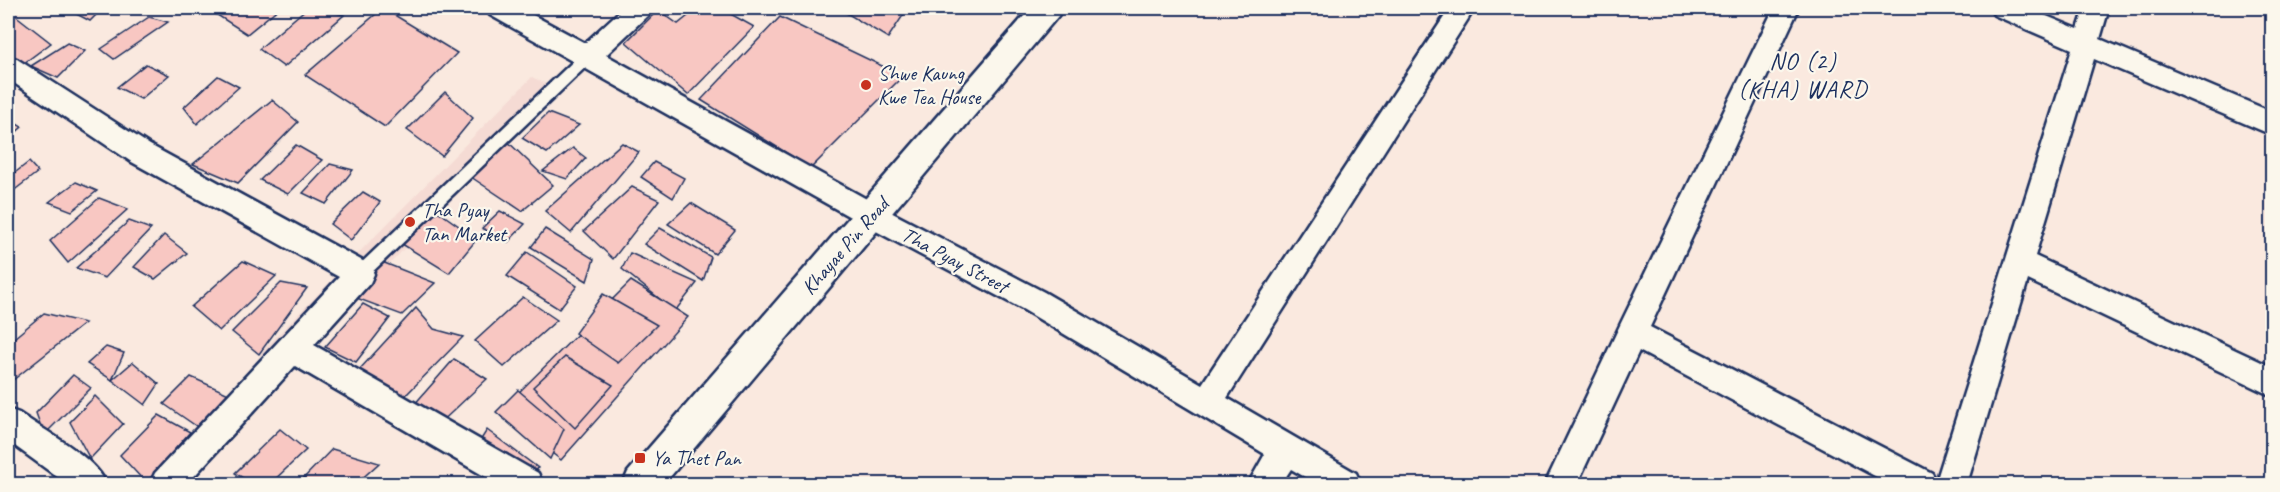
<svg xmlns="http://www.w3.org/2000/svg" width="2280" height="492" viewBox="0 0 2280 492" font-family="Caveat,sans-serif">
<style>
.built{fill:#f5dbd4}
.building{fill:#f8c7c2;stroke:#1b2f5e;stroke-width:1.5}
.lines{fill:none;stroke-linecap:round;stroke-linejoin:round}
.service-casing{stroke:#1b2f5e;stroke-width:5}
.minor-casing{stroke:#1b2f5e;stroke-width:5}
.secondary-casing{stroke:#1b2f5e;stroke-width:5}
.service{fill:#fbf7ec;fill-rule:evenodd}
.minor{fill:#fbf7ec;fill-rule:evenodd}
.secondary{fill:#fbf7ec;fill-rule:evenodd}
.poi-dot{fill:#c8321e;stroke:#fbf7ec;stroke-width:2}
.labels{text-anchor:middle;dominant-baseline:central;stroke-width:4.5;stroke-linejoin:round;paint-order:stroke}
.poi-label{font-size:21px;fill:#1b2f5e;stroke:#fbf7ec;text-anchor:start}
.street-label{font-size:21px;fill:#1b2f5e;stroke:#fbf7ec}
.quarter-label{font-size:24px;letter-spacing:1.5px;fill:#1b2f5e;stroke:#fbf7ec}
</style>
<rect width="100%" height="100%" fill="#fae9df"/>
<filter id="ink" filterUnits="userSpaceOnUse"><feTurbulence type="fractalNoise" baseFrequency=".0167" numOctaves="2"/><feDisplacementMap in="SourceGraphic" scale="12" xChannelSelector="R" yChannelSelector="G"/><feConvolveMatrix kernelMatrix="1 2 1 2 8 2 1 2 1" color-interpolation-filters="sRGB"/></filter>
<g filter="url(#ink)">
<polygon class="built" points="532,77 558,90 286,371 259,354"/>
<g class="building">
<polygon points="65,8 103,8 90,21"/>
<polygon points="222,8 279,8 247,34 214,13"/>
<polygon points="307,8 317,8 344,15 284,67 259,49"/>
<polygon points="383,8 457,53 385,127 305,75"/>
<polygon points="698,8 720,8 754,27 688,95 626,42 658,10 678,24"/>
<polygon points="838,8 908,8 888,38"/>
<polygon points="10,11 51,43 20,66 8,58 8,12"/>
<polygon points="149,17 168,22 114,59 101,49"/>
<polygon points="780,17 903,76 811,168 701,100"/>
<polygon points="67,43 85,51 58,78 31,66"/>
<polygon points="146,64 169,75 141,99 117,87"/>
<polygon points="218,76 239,87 197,124 184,107"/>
<polygon points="445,92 473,118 442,156 407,130"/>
<polygon points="272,100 298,122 238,183 193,164"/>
<polygon points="548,113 579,125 547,153 522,138"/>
<polygon points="8,119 22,127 8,139"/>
<polygon points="504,138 553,185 522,211 468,175"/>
<polygon points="622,143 639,152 571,233 545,211"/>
<polygon points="296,145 322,160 288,194 260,180"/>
<polygon points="573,148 586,158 567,179 543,171"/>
<polygon points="29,162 38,172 8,195 8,178"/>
<polygon points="654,162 684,178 673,198 641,177"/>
<polygon points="330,164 353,170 326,204 303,193"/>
<polygon points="76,182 97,191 72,211 49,202"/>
<polygon points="632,187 659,200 613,259 584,231"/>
<polygon points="363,192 380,202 351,240 330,224"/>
<polygon points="99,198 128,209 68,263 50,241"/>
<polygon points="691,203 735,230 715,254 668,224"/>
<polygon points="432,207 477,239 449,273 402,244"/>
<polygon points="500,211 525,224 508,242 482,228"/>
<polygon points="129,221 151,229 105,278 76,268"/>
<polygon points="660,228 711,257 703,281 644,244"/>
<polygon points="545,229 594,259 587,281 531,247"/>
<polygon points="164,235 187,253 155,279 134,267"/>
<polygon points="527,252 577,286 559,309 507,276"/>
<polygon points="630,253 697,283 675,311 622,269"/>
<polygon points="243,261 276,276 219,331 191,307"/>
<polygon points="382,262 435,283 402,315 351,296"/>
<polygon points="631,281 688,317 561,460 499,412"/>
<polygon points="281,283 307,288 259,354 232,332"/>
<polygon points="603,294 657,325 618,363 575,333"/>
<polygon points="523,297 557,320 504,367 475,341"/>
<polygon points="363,304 390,318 356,362 325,347"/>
<polygon points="416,308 434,329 463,337 403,398 358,371"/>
<polygon points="44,313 85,323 8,384 8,343"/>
<polygon points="106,347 124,353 112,380 87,364"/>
<polygon points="565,357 613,385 575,428 533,387"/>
<polygon points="454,359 487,379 434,429 413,406"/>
<polygon points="133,362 159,384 145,405 112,380"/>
<polygon points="73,375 91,388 44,435 36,413"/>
<polygon points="191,377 231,395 202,430 164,404"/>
<polygon points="518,390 564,429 550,459 496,412"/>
<polygon points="95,396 123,424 90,459 70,422"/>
<polygon points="159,415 190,432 146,483 120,455"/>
<polygon points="280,429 306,450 270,484 252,484 235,473"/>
<polygon points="487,430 538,468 527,484 512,484 473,452"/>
<polygon points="332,449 379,463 356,484 298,484"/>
</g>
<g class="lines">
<g class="service-casing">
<polygon id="service" points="588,51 595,56 593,60 365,279 360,281 355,279 352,274 355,269 583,52"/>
</g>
<g class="minor-casing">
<g id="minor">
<polygon points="486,8 520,8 585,43 623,8 651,8 648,15 606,55 881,207 1044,292 1202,384 1450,8 1475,8 1227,398 1356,473 1361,484 1317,484 1291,469 1281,484 1248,484 1265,454 1024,310 861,223 490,15"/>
<polygon points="1774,8 1799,8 1650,327 1932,473 1936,482 2072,49 1994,15 1990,8 2027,8 2078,29 2085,8 2109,8 2100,39 2272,112 2272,135 2094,59 2035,256 2272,367 2272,396 2028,280 1967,484 1890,484 1639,351 1577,484 1545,484 1621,323"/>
<polygon points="8,56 17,59 150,145 370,265 374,274 370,283 314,345 538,473 543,484 498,484 295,366 187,484 150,484 155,473 339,277 130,161 8,79"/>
<path d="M8,409l11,4c23,16 78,45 87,71h-39l-59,-43z"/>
</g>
</g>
<g class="secondary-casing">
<polygon id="secondary" points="1031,8 1063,8 1058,16 664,484 623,484 628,472"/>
</g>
<use href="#service" class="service"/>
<use href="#minor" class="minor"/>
<use href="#secondary" class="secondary"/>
</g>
</g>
<g class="poi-dot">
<circle cx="866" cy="85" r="6"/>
<circle cx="410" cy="222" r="6"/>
<rect x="634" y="452" width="12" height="12" rx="3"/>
</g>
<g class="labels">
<g class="poi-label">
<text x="878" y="73">Shwe Kaung<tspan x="878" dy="24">Kwe Tea House</tspan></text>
<text x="422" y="210">Tha Pyay<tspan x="422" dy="24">Tan Market</tspan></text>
<text x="652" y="458">Ya Thet Pan</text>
</g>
<g class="street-label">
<text transform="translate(845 246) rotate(-49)">Khayae Pin Road</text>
<text transform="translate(955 260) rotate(28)">Tha Pyay Street</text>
</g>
<g class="quarter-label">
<text x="1803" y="61">NO (2)<tspan x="1803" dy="28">(KHA) WARD</tspan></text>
</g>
</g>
<rect width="2280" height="492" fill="none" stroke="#fbf7ec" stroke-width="30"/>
<rect x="15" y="15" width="2250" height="462" fill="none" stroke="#1b2f5e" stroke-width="2" filter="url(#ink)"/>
</svg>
